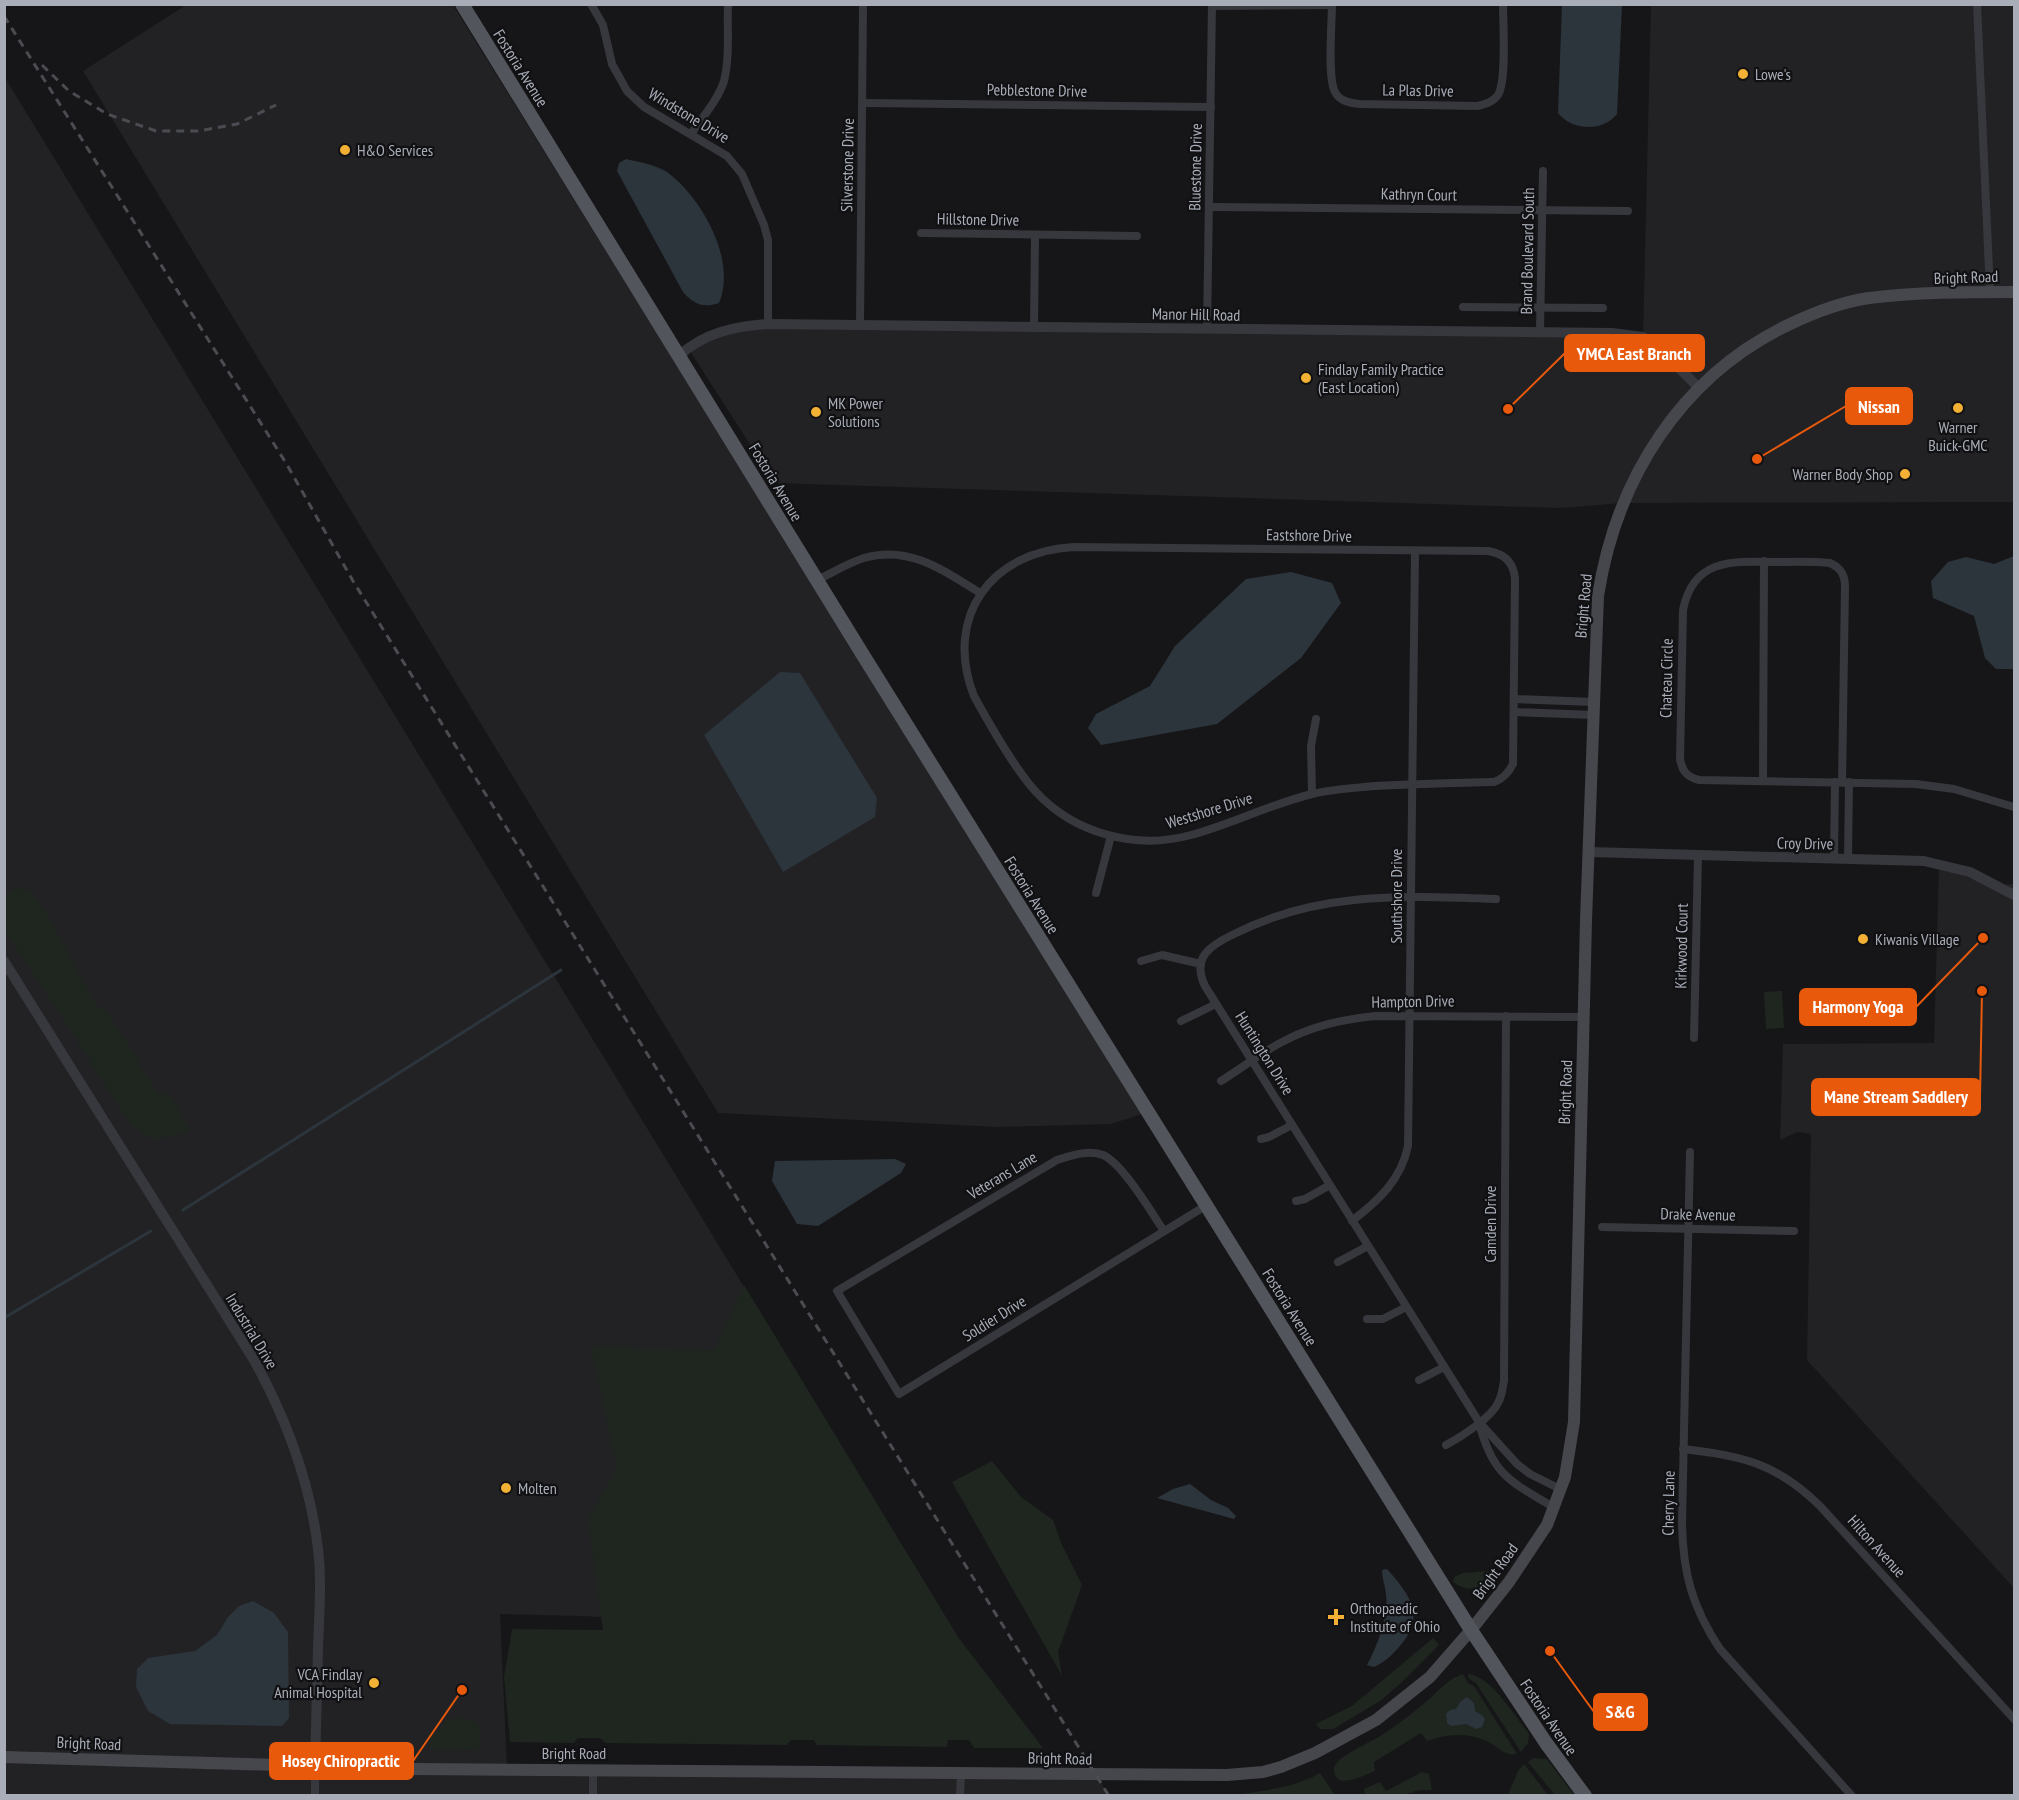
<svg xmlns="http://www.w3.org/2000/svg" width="2019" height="1800" viewBox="0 0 2019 1800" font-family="'PT Sans Narrow',sans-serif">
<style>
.built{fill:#222225}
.green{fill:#1e261f}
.water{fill:#2c353c}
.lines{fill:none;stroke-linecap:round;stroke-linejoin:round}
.stream{stroke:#2c353c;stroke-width:3}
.minor{stroke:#37383d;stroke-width:8}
.tertiary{stroke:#37383d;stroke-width:10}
.secondary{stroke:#45474d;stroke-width:12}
.primary{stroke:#53555c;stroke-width:14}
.rail{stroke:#4a4c52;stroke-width:3;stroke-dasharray:8 6;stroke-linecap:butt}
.poi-dot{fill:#f2b134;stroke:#111113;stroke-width:2}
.labels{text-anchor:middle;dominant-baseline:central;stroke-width:4.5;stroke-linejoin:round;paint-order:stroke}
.street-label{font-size:16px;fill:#a8adb8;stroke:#111113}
.poi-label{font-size:16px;fill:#a8adb8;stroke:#111113;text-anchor:start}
.leader{fill:none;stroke:#e8590c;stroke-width:2}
.callout-dot{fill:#e8590c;stroke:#111113;stroke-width:2}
.callout{fill:#e8590c;stroke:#e8590c;stroke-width:2}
.callout-label{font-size:18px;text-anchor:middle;font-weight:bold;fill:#fff}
</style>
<rect width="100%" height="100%" fill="#161618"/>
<g class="built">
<polygon points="186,5 453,5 1142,1114 1111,1124 997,1127 718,1113 83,71"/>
<polygon points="1651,5 2014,5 2014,502 1622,503 1561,508 775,483 688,348 738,327 1643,337"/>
<polygon points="4,76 958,1637 583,1616 500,1614 507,1769 1096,1775 1109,1795 5,1795"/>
<polygon points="1939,864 1999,885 2014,884 2014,1588 1807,1360 1811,1134 1797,1132 1780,1140 1783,1044 1934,1043"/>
</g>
<g class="green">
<polygon points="17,888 33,892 54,927 96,1005 107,1011 159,1095 169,1092 191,1131 153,1140 132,1126 5,930 5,895"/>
<polygon points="1782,991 1784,1028 1766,1029 1764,992"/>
<polygon points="744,1285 958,1637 1043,1748 974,1748 969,1740 948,1740 947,1747 817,1745 814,1740 791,1740 787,1745 606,1743 600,1738 578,1738 574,1743 510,1742 504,1677 512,1629 603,1630 588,1519 617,1468 591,1347 714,1350"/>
<polygon points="992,1461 1021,1497 1053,1520 1062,1545 1082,1585 1058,1652 1062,1676 952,1482"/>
<path d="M1488,1571l3,3c-12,15 -20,20 -38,8l1,-5 9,-4z"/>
<polygon points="1433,1638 1439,1645 1401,1683 1380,1701 1333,1729 1320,1729 1316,1724 1352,1706"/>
<path d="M1463,1674l5,9 6,3 43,68c-11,2 -16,-4 -25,-10 -20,-12 -44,-11 -65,-3l-6,-8 -47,29 1,9c-11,4 -41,21 -41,-2 0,-12 38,-27 48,-34 15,-10 30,-21 44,-33 12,-10 21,-23 37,-28z"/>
<path d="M1468,1674c22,1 48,43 61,60l-1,9 -7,9 -45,-69 -7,-4z"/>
<polygon points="457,1718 475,1720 480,1725 479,1750 430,1749 428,1733 441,1731 446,1720"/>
<polygon points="1533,1758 1547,1759 1574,1795 1555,1795 1528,1762"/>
<polygon points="1524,1764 1548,1795 1508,1795 1518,1771"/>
<polygon points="1422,1772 1429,1774 1432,1790 1419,1790 1404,1795 1365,1795 1364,1789 1380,1782 1386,1791"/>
<path d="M1320,1773l15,22h-102c29,-4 61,-7 87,-22z"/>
</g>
<g class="water">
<path d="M1562,5h60l-5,109c-14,18 -45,17 -59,-1z"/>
<path d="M626,159c13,3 30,6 41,13 35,26 70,88 52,131 -16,5 -24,2 -36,-11l-66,-121 2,-8z"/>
<polygon points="2014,556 2014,669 1996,669 1985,658 1974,616 1933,598 1931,581 1948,562 1966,557 1994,564"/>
<polygon points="1291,572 1332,583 1341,603 1301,658 1217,724 1101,745 1088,728 1096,714 1150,686 1175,646 1246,579"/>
<polygon points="780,672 800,673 877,798 875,817 783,872 704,735"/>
<polygon points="895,1159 906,1164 901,1173 818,1226 797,1224 772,1181 775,1161"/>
<polygon points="1190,1484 1211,1500 1228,1508 1236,1516 1234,1519 1157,1498 1173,1489"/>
<path d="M1387,1569c23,26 40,48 12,78 -8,9 -14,15 -25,20l-7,-2c10,-18 22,-50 19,-71 -1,-9 -4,-16 -4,-24z"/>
<polygon points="253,1601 274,1613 288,1632 289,1718 282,1726 170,1724 148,1711 136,1687 137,1669 148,1658 195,1651 217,1635 228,1617 239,1606"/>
<polygon points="1467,1697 1474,1703 1475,1711 1482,1715 1485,1719 1482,1727 1476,1729 1466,1724 1451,1726 1447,1723 1446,1714 1450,1710 1456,1709 1460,1702"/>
</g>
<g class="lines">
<g class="stream">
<polyline points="183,1210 561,970"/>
<polyline points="4,1318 151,1231"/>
</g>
<g class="minor">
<polyline points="591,4 603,25 612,64 627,91 644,107 727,156 742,174 764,225 768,240 768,324"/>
<path d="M1332,4c0,18 -5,74 3,88 4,9 15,11 25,12l117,2c9,-2 16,-4 21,-11 9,-14 5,-72 5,-91"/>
<polyline points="1977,4 1990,292"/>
<polyline points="1212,6 1332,5"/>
<polyline points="863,103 1211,107"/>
<path d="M691,134c11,-16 27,-34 33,-53 6,-24 3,-52 4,-77"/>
<polyline points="1210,207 1628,211"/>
<polyline points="921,233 1137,236"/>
<polyline points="1463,307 1603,308"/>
<polyline points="860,325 863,4"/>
<polyline points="1034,327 1035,235"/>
<polyline points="1207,329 1212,4"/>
<polyline points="1540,332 1543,171"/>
<path d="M1074,547l414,4c16,3 25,10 27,27l-2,186c-4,8 -10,15 -19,18 -39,1 -79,2 -119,4 -21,2 -42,3 -63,8 -41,10 -80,30 -121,41 -55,15 -116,-1 -155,-43 -22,-24 -46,-67 -62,-96 -31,-79 17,-145 100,-149z"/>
<path d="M817,580c15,-7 31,-17 47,-22 45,-13 79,12 116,35"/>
<polyline points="1514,699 1594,702"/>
<polyline points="1514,712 1594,715"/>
<polyline points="1763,780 1764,561"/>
<path d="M1842,782l3,-195c0,-12 -4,-19 -15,-24 -19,-2 -38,-1 -56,-1 -43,-1 -81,-3 -91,48l-3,149c2,12 7,18 19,21l217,4 38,5 60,18"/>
<polyline points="1312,794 1311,746 1316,719"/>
<polyline points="1834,859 1835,782"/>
<polyline points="1848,859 1849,782"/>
<polyline points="1096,893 1111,836"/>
<path d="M1496,899c-93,-3 -177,-8 -262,35 -23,11 -43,23 -29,52l274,436 38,42 13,10 32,16"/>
<polyline points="1141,961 1162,955 1201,964"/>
<polyline points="1181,1021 1216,1004"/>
<polyline points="1694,1038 1698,855"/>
<path d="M1221,1081c21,-13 41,-29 63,-40 28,-15 59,-22 91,-25l209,1"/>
<polyline points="1261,1139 1269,1137 1292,1125"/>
<path d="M1690,1152l-8,372c1,49 10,83 38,125l132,147"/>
<polyline points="1296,1201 1305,1199 1330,1185"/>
<path d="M1352,1221c27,-21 49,-41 56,-75l7,-595"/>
<polyline points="1602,1227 1794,1231"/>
<path d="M1164,1231c-13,-19 -41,-67 -61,-76 -14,-6 -33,1 -46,5l-220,131 62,103 308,-189"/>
<polyline points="1338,1262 1368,1246"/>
<polyline points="1367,1319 1383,1319 1406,1307"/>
<polyline points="1419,1380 1444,1367"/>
<path d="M1479,1423c14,53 31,58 76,85"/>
<path d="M1446,1445c15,-8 45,-27 52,-42 4,-7 5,-15 6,-23l2,-364"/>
<path d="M1683,1449c60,7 93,14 137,57l194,213"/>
<polyline points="593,1770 593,1796"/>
<polyline points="315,1796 315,1767"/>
<polyline points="960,1796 961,1774"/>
</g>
<g class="tertiary">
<path d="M680,355c24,-22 55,-29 88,-31l844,9 31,4 18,13 38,38"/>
<polyline points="1589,852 1924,861 1970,872 2014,895"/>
<path d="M4,961l250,399c33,60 56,121 64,189 4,33 1,66 0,100 -1,39 -2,79 -3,118"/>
</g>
<path class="secondary" d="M4,1757l410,12 813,6 36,-3 18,-5 34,-14 61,-33 54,-43 41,-47 38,-48 38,-57 18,-48 9,-55 12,-502 12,-324c18,-116 82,-219 190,-271 25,-12 53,-23 81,-27 47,-6 98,-6 145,-6"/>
<polyline class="primary" points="462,4 863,655 1471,1630 1546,1743 1585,1796"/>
<g class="rail">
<polyline points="4,16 286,463 353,581 1109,1796"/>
<polyline points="42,65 69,91 107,114 156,131 198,131 237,124 276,105"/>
</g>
</g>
<g class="poi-dot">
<circle cx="1743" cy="74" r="6"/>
<circle cx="345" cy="150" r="6"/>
<circle cx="1306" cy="378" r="6"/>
<circle cx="1958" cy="408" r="6"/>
<circle cx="816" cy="412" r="6"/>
<circle cx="1905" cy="474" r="6"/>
<circle cx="1863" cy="939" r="6"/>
<circle cx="506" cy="1488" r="6"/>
<path d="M1333 1608h6v6h6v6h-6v6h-6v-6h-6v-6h6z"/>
<circle cx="374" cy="1683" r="6"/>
</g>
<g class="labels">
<g class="street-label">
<text transform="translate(521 68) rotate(58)">Fostoria Avenue</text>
<text transform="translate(1037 90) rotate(1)">Pebblestone Drive</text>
<text transform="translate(1418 90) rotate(1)">La Plas Drive</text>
<text transform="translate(689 115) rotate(31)">Windstone Drive</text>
<text transform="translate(847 165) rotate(-89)">Silverstone Drive</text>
<text transform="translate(1195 167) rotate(-89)">Bluestone Drive</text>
<text transform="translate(1419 194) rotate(1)">Kathryn Court</text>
<text transform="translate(978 219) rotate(1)">Hillstone Drive</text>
<text transform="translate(1527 251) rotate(-89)">Brand Boulevard South</text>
<text transform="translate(1966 277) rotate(-2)">Bright Road</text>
<text transform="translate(1196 314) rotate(1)">Manor Hill Road</text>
<text transform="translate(776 482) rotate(59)">Fostoria Avenue</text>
<text transform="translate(1309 535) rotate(1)">Eastshore Drive</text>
<text transform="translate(1583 606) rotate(-85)">Bright Road</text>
<text transform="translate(1666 678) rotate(-89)">Chateau Circle</text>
<text transform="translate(1209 810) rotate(-17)">Westshore Drive</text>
<text transform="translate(1805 843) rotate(1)">Croy Drive</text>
<text transform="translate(1032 895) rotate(58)">Fostoria Avenue</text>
<text transform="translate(1396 896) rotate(-90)">Southshore Drive</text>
<text transform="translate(1681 946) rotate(-89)">Kirkwood Court</text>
<text transform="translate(1413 1001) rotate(-1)">Hampton Drive</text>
<text transform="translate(1265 1053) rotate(58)">Huntington Drive</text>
<text transform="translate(1565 1092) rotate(-88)">Bright Road</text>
<text transform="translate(1002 1175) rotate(-31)">Veterans Lane</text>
<text transform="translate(1698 1214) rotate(1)">Drake Avenue</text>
<text transform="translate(1490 1224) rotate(-90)">Camden Drive</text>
<text transform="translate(1290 1307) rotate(58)">Fostoria Avenue</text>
<text transform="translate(994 1318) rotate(-32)">Soldier Drive</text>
<text transform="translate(252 1331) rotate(59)">Industrial Drive</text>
<text transform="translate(1668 1503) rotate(-89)">Cherry Lane</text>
<text transform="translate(1877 1546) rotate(48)">Hilton Avenue</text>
<text transform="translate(1495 1571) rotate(-54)">Bright Road</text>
<text transform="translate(1549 1717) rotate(56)">Fostoria Avenue</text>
<text transform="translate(89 1743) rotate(2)">Bright Road</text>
<text x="574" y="1753">Bright Road</text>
<text transform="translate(1060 1758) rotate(1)">Bright Road</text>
</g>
<g class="poi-label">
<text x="1755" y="74">Lowe's</text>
<text x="357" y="150">H&amp;O Services</text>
<text x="1318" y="369">Findlay Family Practice<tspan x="1318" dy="18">(East Location)</tspan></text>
<text x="828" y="403">MK Power<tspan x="828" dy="18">Solutions</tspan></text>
<text x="1958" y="427" text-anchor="middle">Warner<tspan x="1958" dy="18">Buick-GMC</tspan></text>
<text x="1893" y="474" text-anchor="end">Warner Body Shop</text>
<text x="1875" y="939">Kiwanis Village</text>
<text x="518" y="1488">Molten</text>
<text x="1350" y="1608">Orthopaedic<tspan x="1350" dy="18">Institute of Ohio</tspan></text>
<text x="362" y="1674" text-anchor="end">VCA Findlay<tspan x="362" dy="18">Animal Hospital</tspan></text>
</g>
</g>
<path class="leader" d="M1508 409L1565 353M1757 459L1846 406M1983 938L1916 1007M1982 991L1980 1097M1550 1651L1594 1712M462 1690L413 1761"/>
<g class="callout-dot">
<circle cx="1508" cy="409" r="6"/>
<circle cx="1757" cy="459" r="6"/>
<circle cx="1983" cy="938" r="6"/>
<circle cx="1982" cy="991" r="6"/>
<circle cx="1550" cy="1651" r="6"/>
<circle cx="462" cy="1690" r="6"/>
</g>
<g class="callout">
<rect x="1565" y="335" width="139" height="36" rx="6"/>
<rect x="1846" y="388" width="66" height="36" rx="6"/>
<rect x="1800" y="989" width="116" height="36" rx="6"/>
<rect x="1812" y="1079" width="168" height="36" rx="6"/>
<rect x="1594" y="1694" width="53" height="36" rx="6"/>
<rect x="270" y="1743" width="143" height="36" rx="6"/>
</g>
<g class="callout-label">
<text x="1634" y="360">YMCA East Branch</text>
<text x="1879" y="413">Nissan</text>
<text x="1858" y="1013">Harmony Yoga</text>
<text x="1896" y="1103">Mane Stream Saddlery</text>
<text x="1620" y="1718">S&amp;G</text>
<text x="341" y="1767">Hosey Chiropractic</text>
</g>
<rect width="2019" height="1800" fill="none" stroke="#a8adb8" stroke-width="12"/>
</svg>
